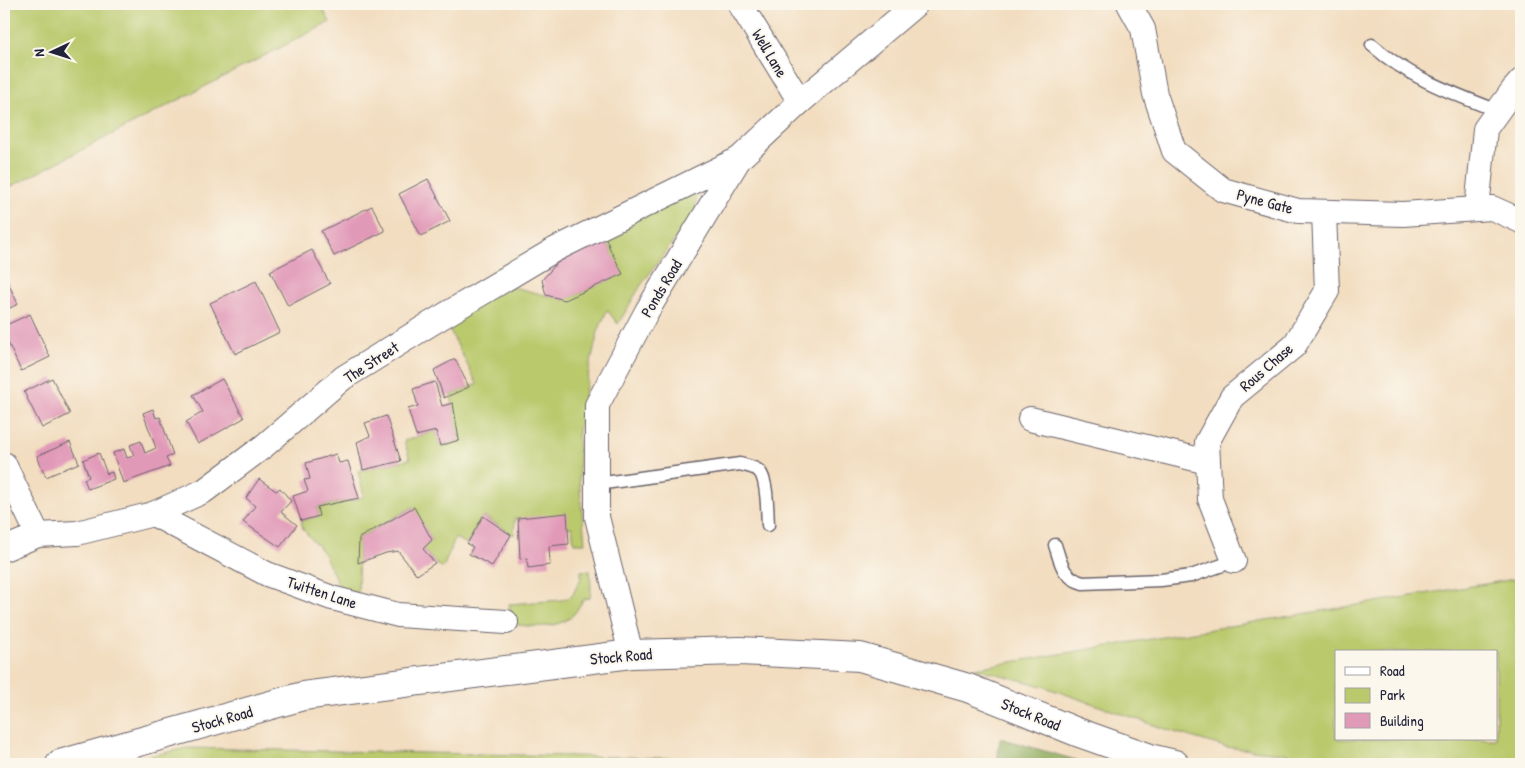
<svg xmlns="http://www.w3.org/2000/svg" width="1525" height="768" viewBox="0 0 1525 768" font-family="'Patrick Hand',sans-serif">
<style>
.green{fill:#b9c96c;stroke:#6e7654;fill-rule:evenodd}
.forest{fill:#92ad60;stroke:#5a684e}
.building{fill:#e199b8}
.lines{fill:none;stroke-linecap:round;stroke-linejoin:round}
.service-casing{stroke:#6b636a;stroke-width:15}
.minor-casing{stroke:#6b636a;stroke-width:26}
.secondary-casing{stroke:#6b636a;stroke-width:30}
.service{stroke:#fff;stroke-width:12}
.minor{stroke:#fff;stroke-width:24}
.secondary{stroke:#fff;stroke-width:28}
.labels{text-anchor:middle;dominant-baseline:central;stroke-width:4;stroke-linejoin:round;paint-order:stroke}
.street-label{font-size:16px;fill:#22223b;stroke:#fbf7ec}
</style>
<rect width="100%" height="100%" fill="#fbf7ec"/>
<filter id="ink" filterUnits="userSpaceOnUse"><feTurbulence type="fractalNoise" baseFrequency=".02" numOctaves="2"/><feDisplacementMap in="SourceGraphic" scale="10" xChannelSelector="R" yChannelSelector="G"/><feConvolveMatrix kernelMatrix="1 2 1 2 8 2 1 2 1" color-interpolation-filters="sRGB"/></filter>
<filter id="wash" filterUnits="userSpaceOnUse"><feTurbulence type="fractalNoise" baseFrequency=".0096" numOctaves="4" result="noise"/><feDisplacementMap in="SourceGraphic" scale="20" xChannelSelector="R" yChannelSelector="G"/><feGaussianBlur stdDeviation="1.12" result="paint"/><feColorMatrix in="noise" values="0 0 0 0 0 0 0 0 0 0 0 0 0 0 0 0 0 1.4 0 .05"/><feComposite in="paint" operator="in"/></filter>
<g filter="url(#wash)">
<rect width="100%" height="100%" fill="#f2ddc0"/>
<g class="green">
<polygon points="4,4 320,4 330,22 4,190"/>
<polygon points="689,192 696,196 696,211 641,285 618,324 607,310 598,332 590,365 578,431 579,478 585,543 574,543 572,527 567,528 515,518 514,535 483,516 467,544 455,538 443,568 435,563 423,549 432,540 413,507 359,538 358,593 341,590 324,554 303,529 301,521 319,516 317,507 355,500 364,496 358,471 410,459 404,441 436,431 440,446 459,440 451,395 477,384 443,317 513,287 565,300 622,274 610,249 603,230"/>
<path d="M590,570l1,21 -1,7 -6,1c-4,5 -7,12 -11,16 -16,15 -42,12 -61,9l-3,-20 53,-4 10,-4 9,-18v-7z"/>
<path d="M1521,578v186h-180l-17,-6 -99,-11 -51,-15 -132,-46 -67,-18zM1336,652h160v87h-160z"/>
<polygon points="187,748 670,758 751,764 113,764"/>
</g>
<polygon class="forest" points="1000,738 1089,764 997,764"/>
<g id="blocks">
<g class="building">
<polygon points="428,179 450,221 421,236 399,194"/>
<polygon points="372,206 385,231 334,256 321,231"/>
<polygon points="603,230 610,249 623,274 565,300 546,295 542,280 557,263 583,248"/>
<polygon points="312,250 330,284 288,306 270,271"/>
<polygon points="4,274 18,304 4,311"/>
<polygon points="256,281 280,332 235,354 210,303"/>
<polygon points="30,314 50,357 21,371 4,334 4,326"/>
<polygon points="455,359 469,387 444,398 434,370"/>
<polygon points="52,378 70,414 42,428 24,392"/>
<polygon points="222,379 244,418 198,444 186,422 203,412 193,395"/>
<polygon points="435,382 442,406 453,403 459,440 440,446 436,431 416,436 408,409 418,406 413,389"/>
<polygon points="153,409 156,418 160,417 173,455 166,458 170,466 123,483 113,453 124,449 127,458 134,456 130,445 141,441 145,453 156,448 143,413"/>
<polygon points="386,416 401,461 363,470 357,442 370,436 365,423"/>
<polygon points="70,442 79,463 46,477 37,456"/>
<polygon points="99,453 107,474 112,472 114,479 88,489 84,479 89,477 83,460"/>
<polygon points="336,454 339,463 348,461 359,498 317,507 319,516 301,521 293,496 308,491 304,480 310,479 306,463"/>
<polygon points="259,479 276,491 280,488 291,501 281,512 297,525 280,547 243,522 255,506 246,498"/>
<polygon points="414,507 432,540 423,549 435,563 417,575 398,551 386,553 358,563 359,538"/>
<polygon points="567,513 569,544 549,546 550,565 528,568 527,558 520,559 518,518"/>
<polygon points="483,516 511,535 492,566 469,554 473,547 467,544"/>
</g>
</g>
</g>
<g filter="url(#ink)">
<use href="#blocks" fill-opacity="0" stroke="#6b636a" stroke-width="1"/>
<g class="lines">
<g class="service-casing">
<g id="service">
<path d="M1372,45c37,33 80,48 126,66"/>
<path d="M597,484l143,-20c6,2 14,3 19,7 9,9 8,41 9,54"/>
<path d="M1055,545c6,18 7,32 28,38l78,-3 30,-4 43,-15"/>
</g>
</g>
<g class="minor-casing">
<g id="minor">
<polyline points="740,4 800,102"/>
<polyline points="1129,4 1143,29 1155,94 1174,151 1223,190 1298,211 1403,214 1492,208 1521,221"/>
<polyline points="1477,209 1485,129 1513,90 1521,81"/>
<polyline points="1030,419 1208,462"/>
<polyline points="4,464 38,535"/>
<polyline points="153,514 267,574 332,598 398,615 506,622"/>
<polyline points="4,549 38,535 77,533 153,514 204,491 264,446 343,378 430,324 554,250 739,159"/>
<polyline points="1234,561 1210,499 1207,442 1232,397 1294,346 1327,291 1324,212"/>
<polyline points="631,654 597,517 597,405 647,311 739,159 800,102 916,4"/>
</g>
</g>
<g class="secondary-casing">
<polyline id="secondary" points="60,764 303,696 631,654 740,651 860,657 968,688 1077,732 1150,758 1175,764"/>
</g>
<use href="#service" class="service"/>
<use href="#minor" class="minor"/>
<use href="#secondary" class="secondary"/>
</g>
</g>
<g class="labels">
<g class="street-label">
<text transform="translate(770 53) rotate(59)">Well Lane</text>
<text transform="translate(1265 201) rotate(15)">Pyne Gate</text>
<text transform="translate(661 288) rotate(-59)">Ponds Road</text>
<text transform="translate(371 362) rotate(-33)">The Street</text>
<text transform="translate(1266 367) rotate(-41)">Rous Chase</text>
<text transform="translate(322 592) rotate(18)">Twitten Lane</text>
<text transform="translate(621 656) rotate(-5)">Stock Road</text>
<text transform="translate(1031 714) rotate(22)">Stock Road</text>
<text transform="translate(222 719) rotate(-16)">Stock Road</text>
</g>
</g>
<rect width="1525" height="768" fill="none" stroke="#fbf7ec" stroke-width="20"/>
<rect x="1335" y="650" width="162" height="90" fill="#fbf7ec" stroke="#a4a2a5"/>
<rect x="1345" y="667" width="25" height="8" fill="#ffffff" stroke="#a4a2a5"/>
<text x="1380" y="676" font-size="15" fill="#22223b">Road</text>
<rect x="1345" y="688" width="25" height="15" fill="#b9c96c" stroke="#a4a2a5"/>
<text x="1380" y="700" font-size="15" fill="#22223b">Park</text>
<rect x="1345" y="713" width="25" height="15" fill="#e199b8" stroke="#a4a2a5"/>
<text x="1380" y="726" font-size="15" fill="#22223b">Building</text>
<g transform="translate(52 52) rotate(266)" stroke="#fbf7ec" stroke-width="4" paint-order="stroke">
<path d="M0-4L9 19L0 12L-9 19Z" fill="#22223b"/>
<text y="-8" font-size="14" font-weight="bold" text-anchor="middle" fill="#22223b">N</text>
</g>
</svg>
